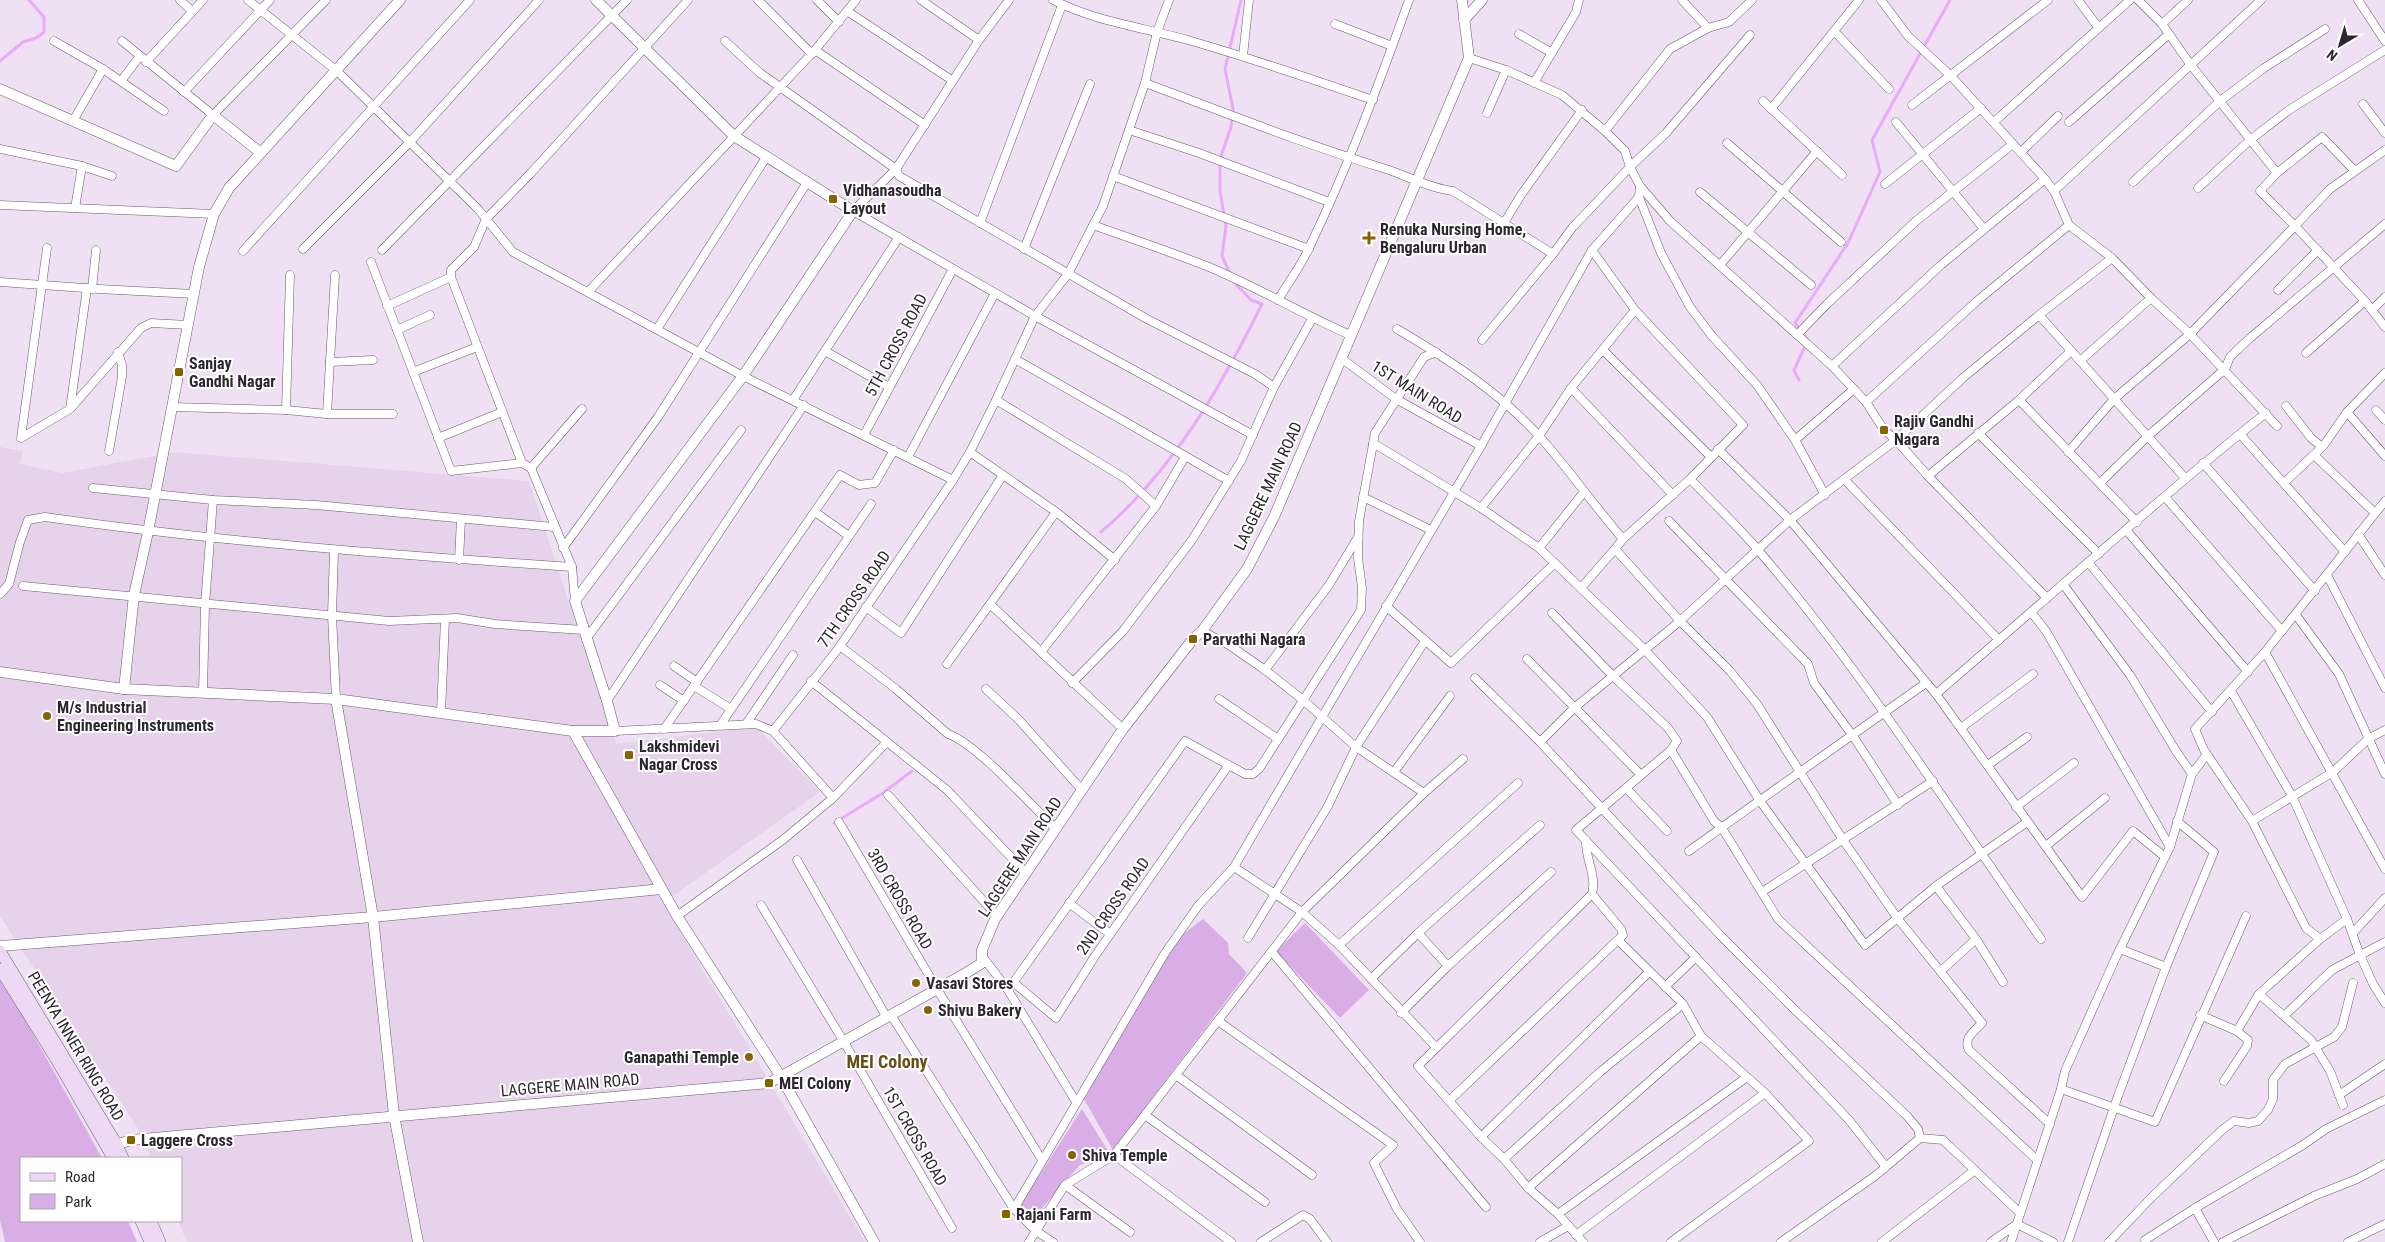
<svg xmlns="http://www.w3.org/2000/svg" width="2385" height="1242" viewBox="0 0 2385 1242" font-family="'Roboto Condensed',sans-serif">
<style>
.built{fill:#e6d3eb}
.green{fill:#d9ade6}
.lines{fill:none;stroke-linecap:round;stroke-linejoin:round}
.stream{stroke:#e9aafb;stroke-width:3}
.minor-casing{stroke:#675b6a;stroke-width:9}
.tertiary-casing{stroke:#675b6a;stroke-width:11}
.secondary-casing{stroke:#675b6a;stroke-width:12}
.minor{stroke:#fff;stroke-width:8}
.tertiary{stroke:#fff;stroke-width:10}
.secondary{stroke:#edd9f3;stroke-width:11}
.poi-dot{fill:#876300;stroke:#fff;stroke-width:2}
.labels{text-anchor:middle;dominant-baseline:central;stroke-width:4;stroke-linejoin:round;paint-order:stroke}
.poi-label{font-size:16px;font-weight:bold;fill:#2c272e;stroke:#fff;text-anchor:start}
.street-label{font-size:16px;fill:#2c272e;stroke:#fff}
.neighbourhood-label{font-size:18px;font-weight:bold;fill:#674e14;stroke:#fff}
</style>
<rect width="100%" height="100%" fill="#efe1f3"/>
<polygon class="built" points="0,447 23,451 20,464 62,473 175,452 529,481 616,744 757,727 820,792 663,903 865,1242 187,1242 178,1221 181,1221 181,1158 151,1158 137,1127 0,916"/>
<g class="green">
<polygon points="1203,919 1228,943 1229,954 1247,973 1113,1150 1084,1099 1178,938"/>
<polygon points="1305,923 1369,990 1340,1018 1276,951"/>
<polygon points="0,975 102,1158 21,1158 21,1221 128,1221 137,1242 5,1242 0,1220"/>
<polygon points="1082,1109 1110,1154 1080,1165 1036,1215 1020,1205"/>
</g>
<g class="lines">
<g class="stream">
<polyline points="0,61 23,42 36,38 44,32 44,17 29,0"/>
<polyline points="1799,380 1794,370 1808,340 1795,323 1848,243 1880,172 1872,140 1950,0"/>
<path d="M1101,532c71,-60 120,-145 161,-228l-11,-4 -17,-18 -12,-26 4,-30 -6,-35v-32l11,-32 2,-18 -8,-40 16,-69"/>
<polyline points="834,823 883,793 912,771"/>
</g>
<g class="minor-casing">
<g id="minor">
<polyline points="180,0 192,11"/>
<polyline points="248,0 337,71 478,209 513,252 743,376 953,480"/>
<polyline points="758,0 812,54"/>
<polyline points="817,0 839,22"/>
<polyline points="921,0 979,40"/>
<polyline points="1009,0 979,40 896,169 853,211 1035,316 1253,435"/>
<path d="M1053,0c44,22 88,27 135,40 62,18 124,39 185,60"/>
<polyline points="1682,0 1708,28"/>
<polyline points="1881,0 1908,36 1951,76 2045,179 2054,191 2069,225 2112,258 2151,298 2190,334 2277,426"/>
<polyline points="2078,0 2098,27"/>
<polyline points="2138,0 2162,24 2190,64 2277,173 2322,137 2355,171"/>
<polyline points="2358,0 2385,41"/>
<polyline points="847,11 953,81"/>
<polyline points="1335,24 1392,46"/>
<polyline points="2162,24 2188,0"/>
<polyline points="1834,31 1889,89"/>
<polyline points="1519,34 1552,53"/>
<polyline points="54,41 103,69 164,111"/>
<polyline points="122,41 213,115 326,0"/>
<polyline points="725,41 760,73 896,169 899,176 1147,319 1255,374 1274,387"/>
<polyline points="815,50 925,125"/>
<polyline points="1243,56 1249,0"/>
<polyline points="1469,58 1506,70 1562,95 1605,131 1625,151 1630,167 1640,186 1670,221 1832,366 1866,402 1884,430 1896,440 1928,476 2047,598"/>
<polyline points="146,62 203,0"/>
<polyline points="121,81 140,56"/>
<path d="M1145,83c81,30 161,62 244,87 20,7 43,19 64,21l100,63 19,-26 58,-61 36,-34 84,-98"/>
<polyline points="1534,83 1576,12 1579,0"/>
<polyline points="184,92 270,0"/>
<polyline points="1763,101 1842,175"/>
<polyline points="2363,104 2385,133"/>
<polyline points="1912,105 2048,0"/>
<polyline points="1771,109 1859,0"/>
<polyline points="1487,113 1506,70"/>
<polyline points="73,121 103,69"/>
<polyline points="1896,122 1984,229"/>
<polyline points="1994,122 2130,0"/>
<polyline points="2069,122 2169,34"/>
<polyline points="1129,130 1199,153 1329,202"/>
<polyline points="1605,131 1670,49 1708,28 1729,22 1752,0"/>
<polyline points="1727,143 1841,242"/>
<polyline points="0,149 82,166 112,176"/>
<polyline points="2021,152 2058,116"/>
<polyline points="1113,176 1309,249"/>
<polyline points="2133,182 2220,101 2264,68 2325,29"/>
<polyline points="1885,184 1981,108"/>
<polyline points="2198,188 2250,140 2289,110 2385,50"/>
<polyline points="2054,191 2261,0"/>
<polyline points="1700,192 1811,285"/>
<polyline points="1639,197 1661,253 1690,307 1712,336 1757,385 1795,440"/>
<polyline points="0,205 214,214"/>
<polyline points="75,208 82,166"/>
<polyline points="980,223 1062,5"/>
<polyline points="1504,223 1521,195 1582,110"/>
<path d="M1093,225c39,14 78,27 116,42 48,20 93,47 141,68"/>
<polyline points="47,248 21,438 70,409 141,328 151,323 188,325"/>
<polyline points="303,249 410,142 539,0"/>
<polyline points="1024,249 1090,84"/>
<polyline points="382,250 627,0"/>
<polyline points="1592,250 1635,310 1743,425 1690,479 1623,539"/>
<polyline points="243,251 470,0"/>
<polyline points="371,262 451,471 522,463"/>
<polyline points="1720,265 1817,151"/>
<polyline points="290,275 286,410 327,414 393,414"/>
<polyline points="0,282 99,289 194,294"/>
<polyline points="92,289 96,250"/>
<polyline points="2278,290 2318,250"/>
<polyline points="588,292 815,50 856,0"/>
<path d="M1278,300c10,-17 23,-34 31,-52 39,-81 70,-164 100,-248"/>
<polyline points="2365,301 2295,226 2330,189 2385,150"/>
<polyline points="387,306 451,277"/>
<polyline points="2372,310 2385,297"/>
<polyline points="2039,315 2185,478"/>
<polyline points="657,329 767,156"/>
<path d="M1397,329c51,30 102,63 142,107 30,33 55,70 84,103l-8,10 65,72 50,50 27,33 86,136 55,79 84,104c-8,9 -19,15 -13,27l81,74"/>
<polyline points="397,330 430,315"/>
<polyline points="1797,335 1827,304 1916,221 2013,144"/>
<polyline points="1482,340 1553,254"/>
<polyline points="1603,350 1710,456"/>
<polyline points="825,351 889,387"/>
<polyline points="2306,353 2365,301 2385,327"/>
<polyline points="1341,358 1396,399 1481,446"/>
<polyline points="1015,359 1229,481"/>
<polyline points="2080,361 2151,298"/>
<polyline points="330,362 373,360"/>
<polyline points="1832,366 1941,265 2045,179"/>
<polyline points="413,372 477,347"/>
<polyline points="1571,388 1673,495"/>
<polyline points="793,400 899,237"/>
<polyline points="996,400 1126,479 1156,506"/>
<polyline points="2019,400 2137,522"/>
<polyline points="1866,402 1977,301 2069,225"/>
<polyline points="2286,406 2311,438 2322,447"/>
<polyline points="172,407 286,410"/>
<polyline points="70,409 87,288"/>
<polyline points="2376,410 2385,420"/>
<polyline points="2347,412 2385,456"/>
<polyline points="327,414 335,275"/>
<polyline points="1978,433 2099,554"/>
<polyline points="2240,434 2345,552"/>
<polyline points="864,435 953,269"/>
<polyline points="438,438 502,412"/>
<polyline points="1373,443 1481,508 1539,548 1645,650 1707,717 1760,801 1865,945 1936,886 2027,822"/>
<polyline points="1718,449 1790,520 1936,694 2082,897 2133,831 2165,857"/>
<polyline points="109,451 122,377 122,365 118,352"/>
<polyline points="970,452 1059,514 1115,560"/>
<polyline points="2068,452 2114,399 2190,334 2295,226 2260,191 2277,173"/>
<polyline points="2314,455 2375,513"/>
<polyline points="908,457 995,293"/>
<polyline points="2203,463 2315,591"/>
<polyline points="531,468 582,409"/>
<polyline points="1928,476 2019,400 2071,351"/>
<path d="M1690,479c22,23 47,46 68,71 105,121 190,258 283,389"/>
<polyline points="1845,480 1999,640"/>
<polyline points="2100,483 2148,436 2225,369 2230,357 2250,338 2385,224"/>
<polyline points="2284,483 2324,445 2347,412 2385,373"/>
<polyline points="93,488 213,500 316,505 554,527"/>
<polyline points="1825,495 1795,440 1854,389"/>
<polyline points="1363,497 1431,530"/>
<polyline points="2165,497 2282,631"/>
<polyline points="1481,508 1539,436 1571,388 1635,310"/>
<polyline points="815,512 849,536"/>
<polyline points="1669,521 1808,664 1814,683 1853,736 1898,805"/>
<polyline points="2127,531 2248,672"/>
<polyline points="2358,534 2385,575"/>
<polyline points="563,548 658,417 808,181"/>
<polyline points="1539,548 1584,492"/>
<polyline points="334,551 332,615 336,699"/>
<polyline points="459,560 461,519"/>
<polyline points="2088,562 2212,712"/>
<polyline points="2327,575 2385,688"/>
<polyline points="2063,584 2130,675 2176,751 2192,774"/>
<polyline points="23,586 389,621 457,618 495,624 583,630"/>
<polyline points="1581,588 1615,549"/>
<path d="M0,594l9,-10 11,-42 8,-22 17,-3c175,25 350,38 527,50"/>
<polyline points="575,601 572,567 531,468 522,463 451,277 451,270 474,247 486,219 530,174 688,0"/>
<polyline points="991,605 1123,729"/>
<polyline points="1386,606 1451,663 1555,563"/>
<polyline points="866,607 901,633 1003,475"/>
<polyline points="2031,612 2046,631 2170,847"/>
<polyline points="1552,613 1613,676 1668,728 1677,741 1671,750 1576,830 1849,1120 1886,1167"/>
<polyline points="2296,615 2339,674 2385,774"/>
<polyline points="586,639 741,430"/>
<path d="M840,646l56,43 52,45c28,9 84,72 108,95"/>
<polyline points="1041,652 1156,506 1185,457"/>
<polyline points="2265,652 2385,869"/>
<polyline points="1527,659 1641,775"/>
<polyline points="947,664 1056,512"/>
<polyline points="674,666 697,682"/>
<polyline points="1265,670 1329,585 1358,537"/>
<polyline points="1475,678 1540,742 1721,936 1795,1010 1907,1116 1918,1129 1920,1138"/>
<polyline points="811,681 947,790 1026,873"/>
<polyline points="1072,683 1123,631 1192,540 1241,461 1274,387 1312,319"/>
<polyline points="660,685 684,701"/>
<polyline points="694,686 731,709"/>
<polyline points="986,689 1019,720 1082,790"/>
<polyline points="2231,691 2292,796 2347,919 2360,955 2373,984 2385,1003"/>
<polyline points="203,693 205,605 213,500"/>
<path d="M1936,694c110,-94 217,-191 330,-281"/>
<polyline points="1219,699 1278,739"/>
<polyline points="607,701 804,405"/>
<polyline points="441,713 445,619"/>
<polyline points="721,724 871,504"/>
<polyline points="746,724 793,655"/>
<polyline points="1961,728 2033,674"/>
<polyline points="664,729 840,475 859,485 875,483 894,450"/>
<polyline points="615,731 756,724 773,731 833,798"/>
<polyline points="773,731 838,649 953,480 970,452 996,400 1035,316 1068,274 1103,206 1145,83 1157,32 1169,0"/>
<polyline points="1540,742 1574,708 1680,621 1790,520 1896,440 1964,377 2039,315 2112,258"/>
<polyline points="1671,750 1714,821 1722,828 1778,919 2037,1160"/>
<polyline points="1988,765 2027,737"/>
<polyline points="1394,772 1450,696"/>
<polyline points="1626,788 1667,831"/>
<polyline points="1424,793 1463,759"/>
<polyline points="888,795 997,916"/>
<polyline points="2016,807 2074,763"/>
<polyline points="2252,821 2333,772 2368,739 2385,730"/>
<polyline points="839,822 937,989 1042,1160"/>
<polyline points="2046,846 2105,798"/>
<path d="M1689,851c79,-57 158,-112 237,-168"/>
<polyline points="797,860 887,1018"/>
<polyline points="1234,867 1302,912 1339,945 1436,1047"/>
<polyline points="1936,886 1976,939 2003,982"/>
<polyline points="1762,892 1933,781"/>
<polyline points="1069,903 1110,934"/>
<polyline points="761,905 844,1042 952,1228"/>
<polyline points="677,916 784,839 833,798 886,743"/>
<polyline points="1418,933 1448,966"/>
<polyline points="2353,933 2385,898"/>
<polyline points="1248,938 1328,806 1356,747 1425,641"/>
<polyline points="2320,939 2306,928 2252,821 2204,750 2195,729 2265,652 2385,501"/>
<polyline points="1619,941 1683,1004 1701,1036 1765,1093 1809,1141 1671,1242"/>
<polyline points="1339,945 1518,783"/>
<polyline points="2120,949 2166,967"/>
<polyline points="1272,952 1486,1207"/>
<polyline points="982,956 1008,990 1076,1102"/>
<polyline points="1941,971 1976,939"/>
<polyline points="1371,979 1418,933 1540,825"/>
<polyline points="1013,982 1056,1018 1095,956 1228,766"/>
<polyline points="1665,987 1696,957"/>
<polyline points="1008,990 1185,741 1245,774 1253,774 1259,769 1361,610 1362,588 1358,558 1359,521 1375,433 1424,357 1436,352"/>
<polyline points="2259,994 2311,1040 2330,1071 2343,1105"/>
<polyline points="1401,1013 1448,966 1551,872"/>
<polyline points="891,1015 1014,1209 1036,1231 1053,1242"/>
<polyline points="2200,1015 2237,1031 2248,1040 2247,1046 2224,1081"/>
<polyline points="2284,1016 2332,970 2385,942"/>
<polyline points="1218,1021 1393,1145 1374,1163 1397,1209 1420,1242"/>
<polyline points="2237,1031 2259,994 2320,939 2347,919"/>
<polyline points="1176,1075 1312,1175"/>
<polyline points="2061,1089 2155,1122 2246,916"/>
<polyline points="2339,1095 2385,1064"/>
<path d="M1449,1101l174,-166 -2,-6 -29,-35c5,-19 -7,-35 -6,-54"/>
<polyline points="1145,1115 1265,1202"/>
<polyline points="1481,1137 1649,972"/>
<polyline points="1920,1138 1943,1140 2020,1213"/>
<polyline points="1114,1155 1231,1242"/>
<polyline points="1504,1159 1600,1072 1683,1004"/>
<polyline points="1065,1185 1130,1232"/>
<polyline points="1528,1188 1701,1036"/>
<polyline points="1014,1209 1165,953 1198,906 1234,867 1481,446 1592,250 1639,197 1640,186"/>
<polyline points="1558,1214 1747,1077"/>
<polyline points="1576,1235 1765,1093"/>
<polyline points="2145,1240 2195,1208"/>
<polyline points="1029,1242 1065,1185 1114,1155 1302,912 1424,793 1356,747 1303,700 1265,670 1229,645 1202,631"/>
<polyline points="1261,1242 1303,1215 1310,1219 1327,1242"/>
<polyline points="1540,1242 1568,1226"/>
<polyline points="1583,1242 1558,1214 1528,1188 1504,1159 1481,1137 1418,1066 1592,894"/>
<polyline points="1781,1242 1875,1176 1920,1138"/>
<polyline points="1882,1242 1975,1170"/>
<polyline points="1991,1242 2017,1224 2053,1242"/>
<polyline points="2011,1242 2061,1089 2065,1071 2116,957 2170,847 2192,774 2207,754"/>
<polyline points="2068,1242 2118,1096 2166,967 2214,852 2177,821"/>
<polyline points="2109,1242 2151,1198 2222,1130 2234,1121 2249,1123 2258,1121 2268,1110 2273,1099 2273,1080 2285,1064 2334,1037 2342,1027 2353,983"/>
<polyline points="2214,1242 2195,1208 2303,1145 2326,1129 2385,1100"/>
<polyline points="2223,1242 2314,1196 2357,1179 2385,1164"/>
<polyline points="2348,1242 2385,1224"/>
</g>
</g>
<g class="tertiary-casing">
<g id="tertiary">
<polyline points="1464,20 1482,0"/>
<polyline points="0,89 176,166 213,115 261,153"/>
<polyline points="0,672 124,689 336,699 573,731 615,731 607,701 575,601 743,376 853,211 734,136 596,0"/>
<polyline points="124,689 134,595 148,532 199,267 214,214 229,188 400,0"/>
<polyline points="336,699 373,917 394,1115 418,1242"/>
<polyline points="573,731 677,916 781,1077 874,1242"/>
<polyline points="0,946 373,917 662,889"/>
<polyline points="109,1147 131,1140 769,1083 966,973 982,963 982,950 995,919 1123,729 1193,639 1202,631 1247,569 1274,517 1469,58 1462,0"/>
</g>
</g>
<g class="secondary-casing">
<g id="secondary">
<polyline points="0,951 116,1143 123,1158"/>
<polyline points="0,969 56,1059 113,1158"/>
<polyline points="141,1221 150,1242"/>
<polyline points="151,1221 160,1242"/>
</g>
</g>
<use href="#minor" class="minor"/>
<use href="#tertiary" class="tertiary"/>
<use href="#secondary" class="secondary"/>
</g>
<g class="poi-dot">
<rect x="828" y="194" width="10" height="10" rx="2.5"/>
<path d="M1366.5 230.5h5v5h5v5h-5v5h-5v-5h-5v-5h5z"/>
<rect x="174" y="367" width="10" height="10" rx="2.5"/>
<rect x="1879" y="425" width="10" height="10" rx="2.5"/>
<rect x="1188" y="634" width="10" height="10" rx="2.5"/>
<circle cx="47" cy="716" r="5"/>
<rect x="624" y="750" width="10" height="10" rx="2.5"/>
<circle cx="916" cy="983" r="5"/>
<circle cx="928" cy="1010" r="5"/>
<circle cx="749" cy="1057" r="5"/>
<rect x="764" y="1078" width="10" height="10" rx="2.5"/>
<rect x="126" y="1135" width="10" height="10" rx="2.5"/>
<circle cx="1072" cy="1155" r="5"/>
<rect x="1001" y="1209" width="10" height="10" rx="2.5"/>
</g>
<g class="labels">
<g class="poi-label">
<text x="843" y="190">Vidhanasoudha<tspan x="843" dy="18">Layout</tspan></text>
<text x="1380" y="229">Renuka Nursing Home,<tspan x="1380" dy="18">Bengaluru Urban</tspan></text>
<text x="189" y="363">Sanjay<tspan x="189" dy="18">Gandhi Nagar</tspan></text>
<text x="1894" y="421">Rajiv Gandhi<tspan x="1894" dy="18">Nagara</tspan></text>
<text x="1203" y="639">Parvathi Nagara</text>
<text x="57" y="707">M/s Industrial<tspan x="57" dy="18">Engineering Instruments</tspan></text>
<text x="639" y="746">Lakshmidevi<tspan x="639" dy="18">Nagar Cross</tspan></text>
<text x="926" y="983">Vasavi Stores</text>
<text x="938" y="1010">Shivu Bakery</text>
<text x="739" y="1057" text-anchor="end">Ganapathi Temple</text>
<text x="779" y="1083">MEI Colony</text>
<text x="141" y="1140">Laggere Cross</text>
<text x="1082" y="1155">Shiva Temple</text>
<text x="1016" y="1214">Rajani Farm</text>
</g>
<g class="street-label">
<text transform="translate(896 345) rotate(-62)">5TH CROSS ROAD</text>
<text transform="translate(1417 392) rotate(32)">1ST MAIN ROAD</text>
<text transform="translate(1268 486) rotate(-65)">LAGGERE MAIN ROAD</text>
<text transform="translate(854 599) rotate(-55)">7TH CROSS ROAD</text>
<text transform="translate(1020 857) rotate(-57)">LAGGERE MAIN ROAD</text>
<text transform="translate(900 899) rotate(60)">3RD CROSS ROAD</text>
<text transform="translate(1113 906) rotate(-55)">2ND CROSS ROAD</text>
<text transform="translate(76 1046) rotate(59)">PEENYA INNER RING ROAD</text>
<text transform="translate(570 1085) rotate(-5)">LAGGERE MAIN ROAD</text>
<text transform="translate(915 1136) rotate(60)">1ST CROSS ROAD</text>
</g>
<g class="neighbourhood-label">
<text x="887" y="1061">MEI Colony</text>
</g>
</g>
<rect x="20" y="1157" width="162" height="65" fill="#ffffff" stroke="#aba9ab"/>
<rect x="30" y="1173" width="25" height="8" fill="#edd9f3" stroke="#aba9ab"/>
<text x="65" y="1182" font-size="15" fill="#2c272e">Road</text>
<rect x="30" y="1194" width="25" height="15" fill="#d9ade6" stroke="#aba9ab"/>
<text x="65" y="1207" font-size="15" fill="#2c272e">Park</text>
<g transform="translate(2340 45) rotate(218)" stroke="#ffffff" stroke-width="4" paint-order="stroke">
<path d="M0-4L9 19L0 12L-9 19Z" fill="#2c272e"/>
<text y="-8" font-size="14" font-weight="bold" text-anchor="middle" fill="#2c272e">N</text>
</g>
</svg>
